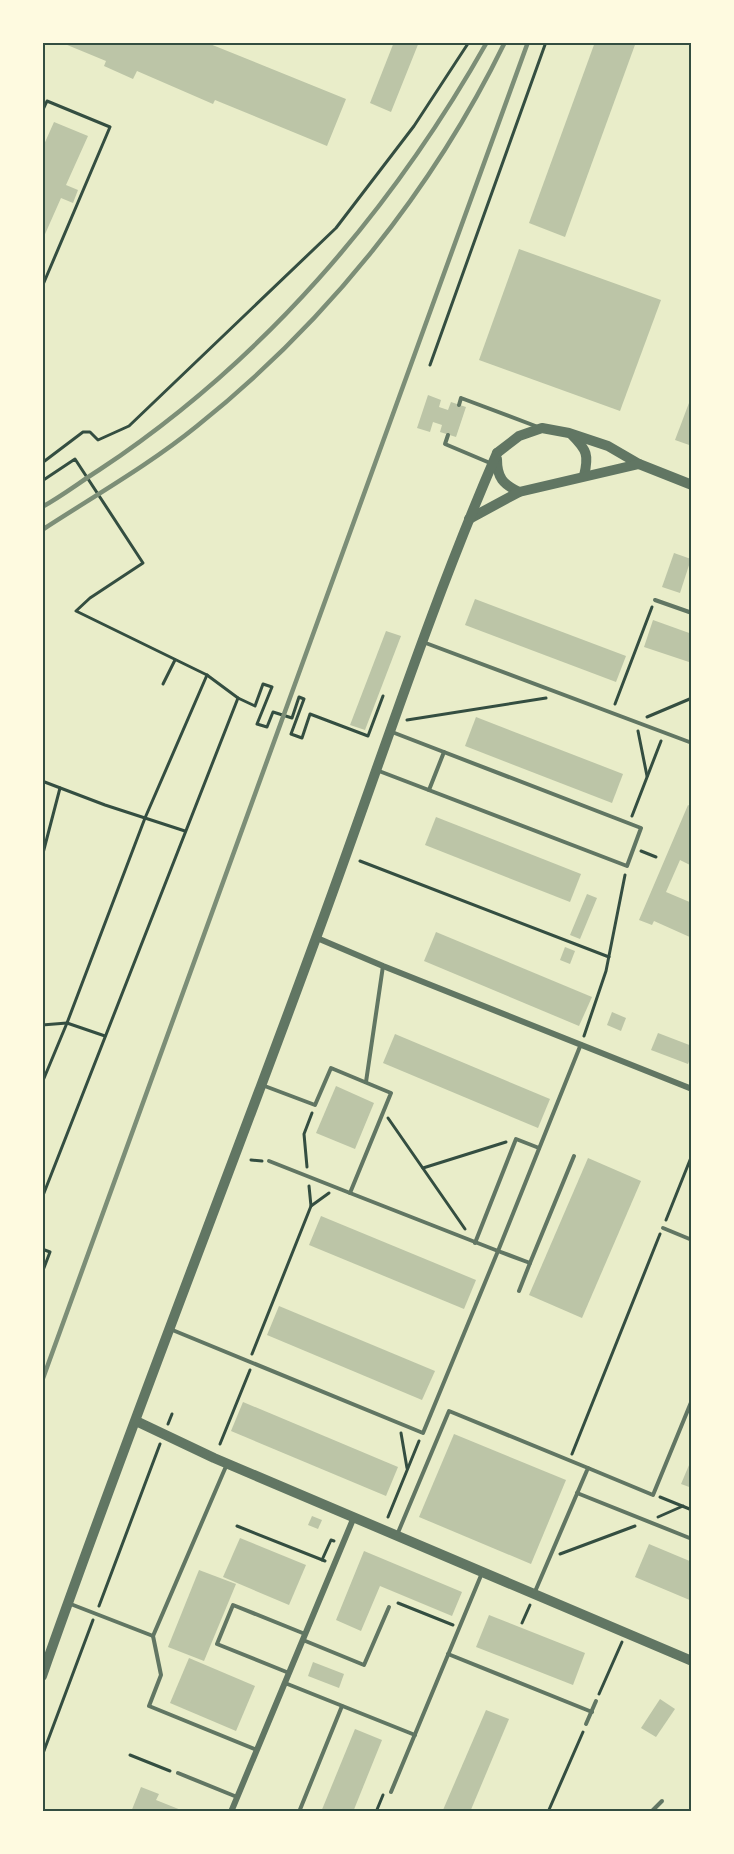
<svg xmlns="http://www.w3.org/2000/svg" width="734" height="1854" viewBox="0 0 734 1854" font-family="Commissioner,sans-serif">
<style>
.building{fill:#bcc5a7}
.lines{fill:none;stroke-linecap:round;stroke-linejoin:round}
.path{stroke:#344e41;stroke-width:3}
.service{stroke:#617663;stroke-width:4}
.minor{stroke:#617663;stroke-width:6}
.tertiary{stroke:#617663;stroke-width:10}
.rail{stroke:#7c8e77;stroke-width:4.5}
.neatline{fill:none;stroke:#344e41;stroke-width:2}
</style>
<rect width="100%" height="100%" fill="#e9edc9"/>
<g class="building">
<polygon points="60,42 205,42 346,99 327,146 215,100 213,104 137,71 133,79 104,66 106,61"/>
<polygon points="394,42 419,42 391,112 370,103"/>
<polygon points="595,42 636,42 565,237 529,223"/>
<polygon points="54,122 88,136 66,185 78,190 73,203 61,198 42,241 42,149"/>
<polygon points="519,249 661,300 620,411 479,360"/>
<polygon points="428,395 441,400 439,407 448,410 451,402 466,407 456,437 440,432 442,425 433,422 430,432 417,428"/>
<polygon points="692,395 692,446 675,440"/>
<polygon points="674,553 691,559 680,593 662,587"/>
<polygon points="475,599 626,656 616,682 465,625"/>
<polygon points="653,620 692,634 692,663 644,647"/>
<polygon points="386,631 401,636 365,730 350,725"/>
<polygon points="476,717 623,774 612,803 465,746"/>
<polygon points="688,805 692,807 692,866 680,860 666,892 692,903 692,938 654,921 652,925 639,920"/>
<polygon points="436,817 581,874 570,902 425,845"/>
<polygon points="587,894 597,898 580,939 570,935"/>
<polygon points="436,932 592,997 579,1026 424,961"/>
<polygon points="565,947 575,951 570,964 560,960"/>
<polygon points="612,1012 626,1018 621,1031 607,1025"/>
<polygon points="658,1033 692,1046 692,1053 688,1064 651,1050"/>
<polygon points="395,1034 550,1099 538,1128 383,1063"/>
<polygon points="336,1086 374,1103 355,1149 316,1133"/>
<polygon points="588,1158 641,1181 582,1318 529,1295"/>
<polygon points="321,1216 476,1280 464,1309 309,1245"/>
<polygon points="279,1306 435,1371 422,1400 267,1335"/>
<polygon points="243,1402 398,1467 386,1496 231,1431"/>
<polygon points="454,1434 566,1480 531,1564 419,1517"/>
<polygon points="692,1458 692,1488 681,1484"/>
<polygon points="312,1516 322,1520 318,1529 308,1525"/>
<polygon points="240,1538 306,1565 289,1605 223,1577"/>
<polygon points="649,1544 692,1562 692,1601 635,1577"/>
<polygon points="364,1551 462,1592 452,1616 380,1586 361,1631 336,1620"/>
<polygon points="199,1570 236,1584 204,1661 168,1647"/>
<polygon points="489,1615 585,1653 573,1685 476,1647"/>
<polygon points="189,1658 255,1686 236,1731 170,1703"/>
<polygon points="313,1662 344,1674 339,1688 308,1676"/>
<polygon points="660,1699 675,1709 656,1737 641,1728"/>
<polygon points="486,1710 509,1719 470,1812 447,1812 443,1810"/>
<polygon points="355,1729 382,1740 353,1812 321,1812"/>
<polygon points="141,1787 159,1794 156,1800 186,1812 131,1812"/>
</g>
<g class="lines">
<g class="path">
<polyline points="42,112 47,101 110,127 42,287"/>
<polyline points="430,365 546,42"/>
<polyline points="42,463 83,432 90,432 98,440 129,426 336,228 414,126 469,42"/>
<polyline points="42,481 75,459 143,563 90,598 76,611 207,675 238,698 255,706 263,684 272,687 257,724 267,727 273,712 292,718 299,697 304,699 291,734 302,738 310,714 368,736 383,696"/>
<polyline points="163,684 175,660"/>
<polyline points="615,704 652,607"/>
<polyline points="647,717 692,698"/>
<polyline points="407,720 546,698"/>
<polyline points="638,731 647,776"/>
<polyline points="42,781 105,805 185,831"/>
<polyline points="632,816 661,741"/>
<polyline points="641,851 656,857"/>
<polyline points="42,857 60,788"/>
<polyline points="360,861 609,957"/>
<polyline points="42,1025 67,1023 105,1036"/>
<polyline points="584,1036 606,971 625,875"/>
<polyline points="42,1083 67,1023 145,818 207,675"/>
<polyline points="388,1118 465,1229"/>
<polyline points="251,1160 262,1161"/>
<polyline points="307,1167 304,1134 312,1113"/>
<polyline points="423,1168 506,1142"/>
<polyline points="42,1198 238,698"/>
<polyline points="311,1206 329,1193"/>
<polyline points="666,1220 692,1155"/>
<polyline points="42,1249 50,1252 42,1273"/>
<polyline points="252,1354 311,1206 309,1186"/>
<polyline points="168,1424 172,1414"/>
<polyline points="401,1433 407,1468"/>
<polyline points="220,1444 250,1370"/>
<polyline points="572,1454 660,1234"/>
<polyline points="660,1497 692,1510"/>
<polyline points="388,1517 419,1441"/>
<polyline points="658,1517 683,1506"/>
<polyline points="237,1526 325,1561"/>
<polyline points="560,1554 635,1526"/>
<polyline points="322,1560 331,1540 334,1541"/>
<polyline points="398,1603 453,1625"/>
<polyline points="99,1606 160,1444"/>
<polyline points="522,1623 530,1605"/>
<polyline points="599,1694 622,1642"/>
<polyline points="130,1755 170,1771"/>
<polyline points="42,1756 93,1620"/>
<polyline points="376,1812 383,1795"/>
<polyline points="548,1812 583,1732"/>
</g>
<g class="service">
<polyline points="459,405 461,398 538,427"/>
<polyline points="448,435 445,444 490,463"/>
<polyline points="655,600 692,613"/>
<polyline points="423,642 692,743"/>
<polyline points="379,771 627,866 641,828 392,732"/>
<polyline points="429,790 444,752"/>
<polyline points="366,1082 383,966"/>
<polyline points="262,1085 315,1105 331,1068 391,1093 350,1193 498,1251 581,1044"/>
<polyline points="269,1161 350,1193"/>
<polyline points="663,1228 692,1240"/>
<polyline points="475,1243 516,1139 539,1148"/>
<polyline points="519,1291 530,1263"/>
<polyline points="170,1329 423,1433 498,1251 530,1263 574,1156"/>
<polyline points="588,1468 653,1495 692,1400"/>
<polyline points="577,1493 692,1539"/>
<polyline points="397,1535 449,1411 588,1468 534,1594"/>
<polyline points="68,1603 153,1636 227,1464"/>
<polyline points="153,1636 161,1675 149,1706 257,1750"/>
<polyline points="303,1640 364,1665 389,1607"/>
<polyline points="448,1654 592,1712"/>
<polyline points="289,1673 217,1644 233,1605 305,1634"/>
<polyline points="285,1683 415,1735"/>
<polyline points="586,1724 596,1701"/>
<polyline points="178,1773 237,1797"/>
<polyline points="391,1792 482,1573"/>
<polyline points="299,1812 342,1706"/>
<polyline points="651,1812 662,1801"/>
</g>
<g class="minor">
<polyline points="317,938 383,966 692,1089"/>
<polyline points="231,1812 354,1517"/>
</g>
<g class="tertiary">
<path d="M572,435c15,15 17,20 12,41"/>
<polyline points="497,453 519,436 542,428 569,433 608,446 639,464 692,485"/>
<path d="M497,459c0,19 6,25 22,33"/>
<polyline points="469,519 519,492 639,464"/>
<polyline points="136,1421 214,1458 692,1661"/>
<path d="M42,1676c87,-248 184,-492 274,-738 60,-162 112,-326 181,-485"/>
</g>
<g class="rail">
<path d="M42,507c20,-11 38,-25 57,-37 163,-108 292,-258 388,-428"/>
<path d="M42,530c52,-34 107,-65 155,-104 129,-103 236,-236 308,-384"/>
<polyline points="42,1381 528,42"/>
</g>
</g>
<rect width="734" height="1854" fill="none" stroke="#fefae0" stroke-width="87"/>
<rect x="44" y="44" width="646" height="1766" class="neatline"/>
</svg>
